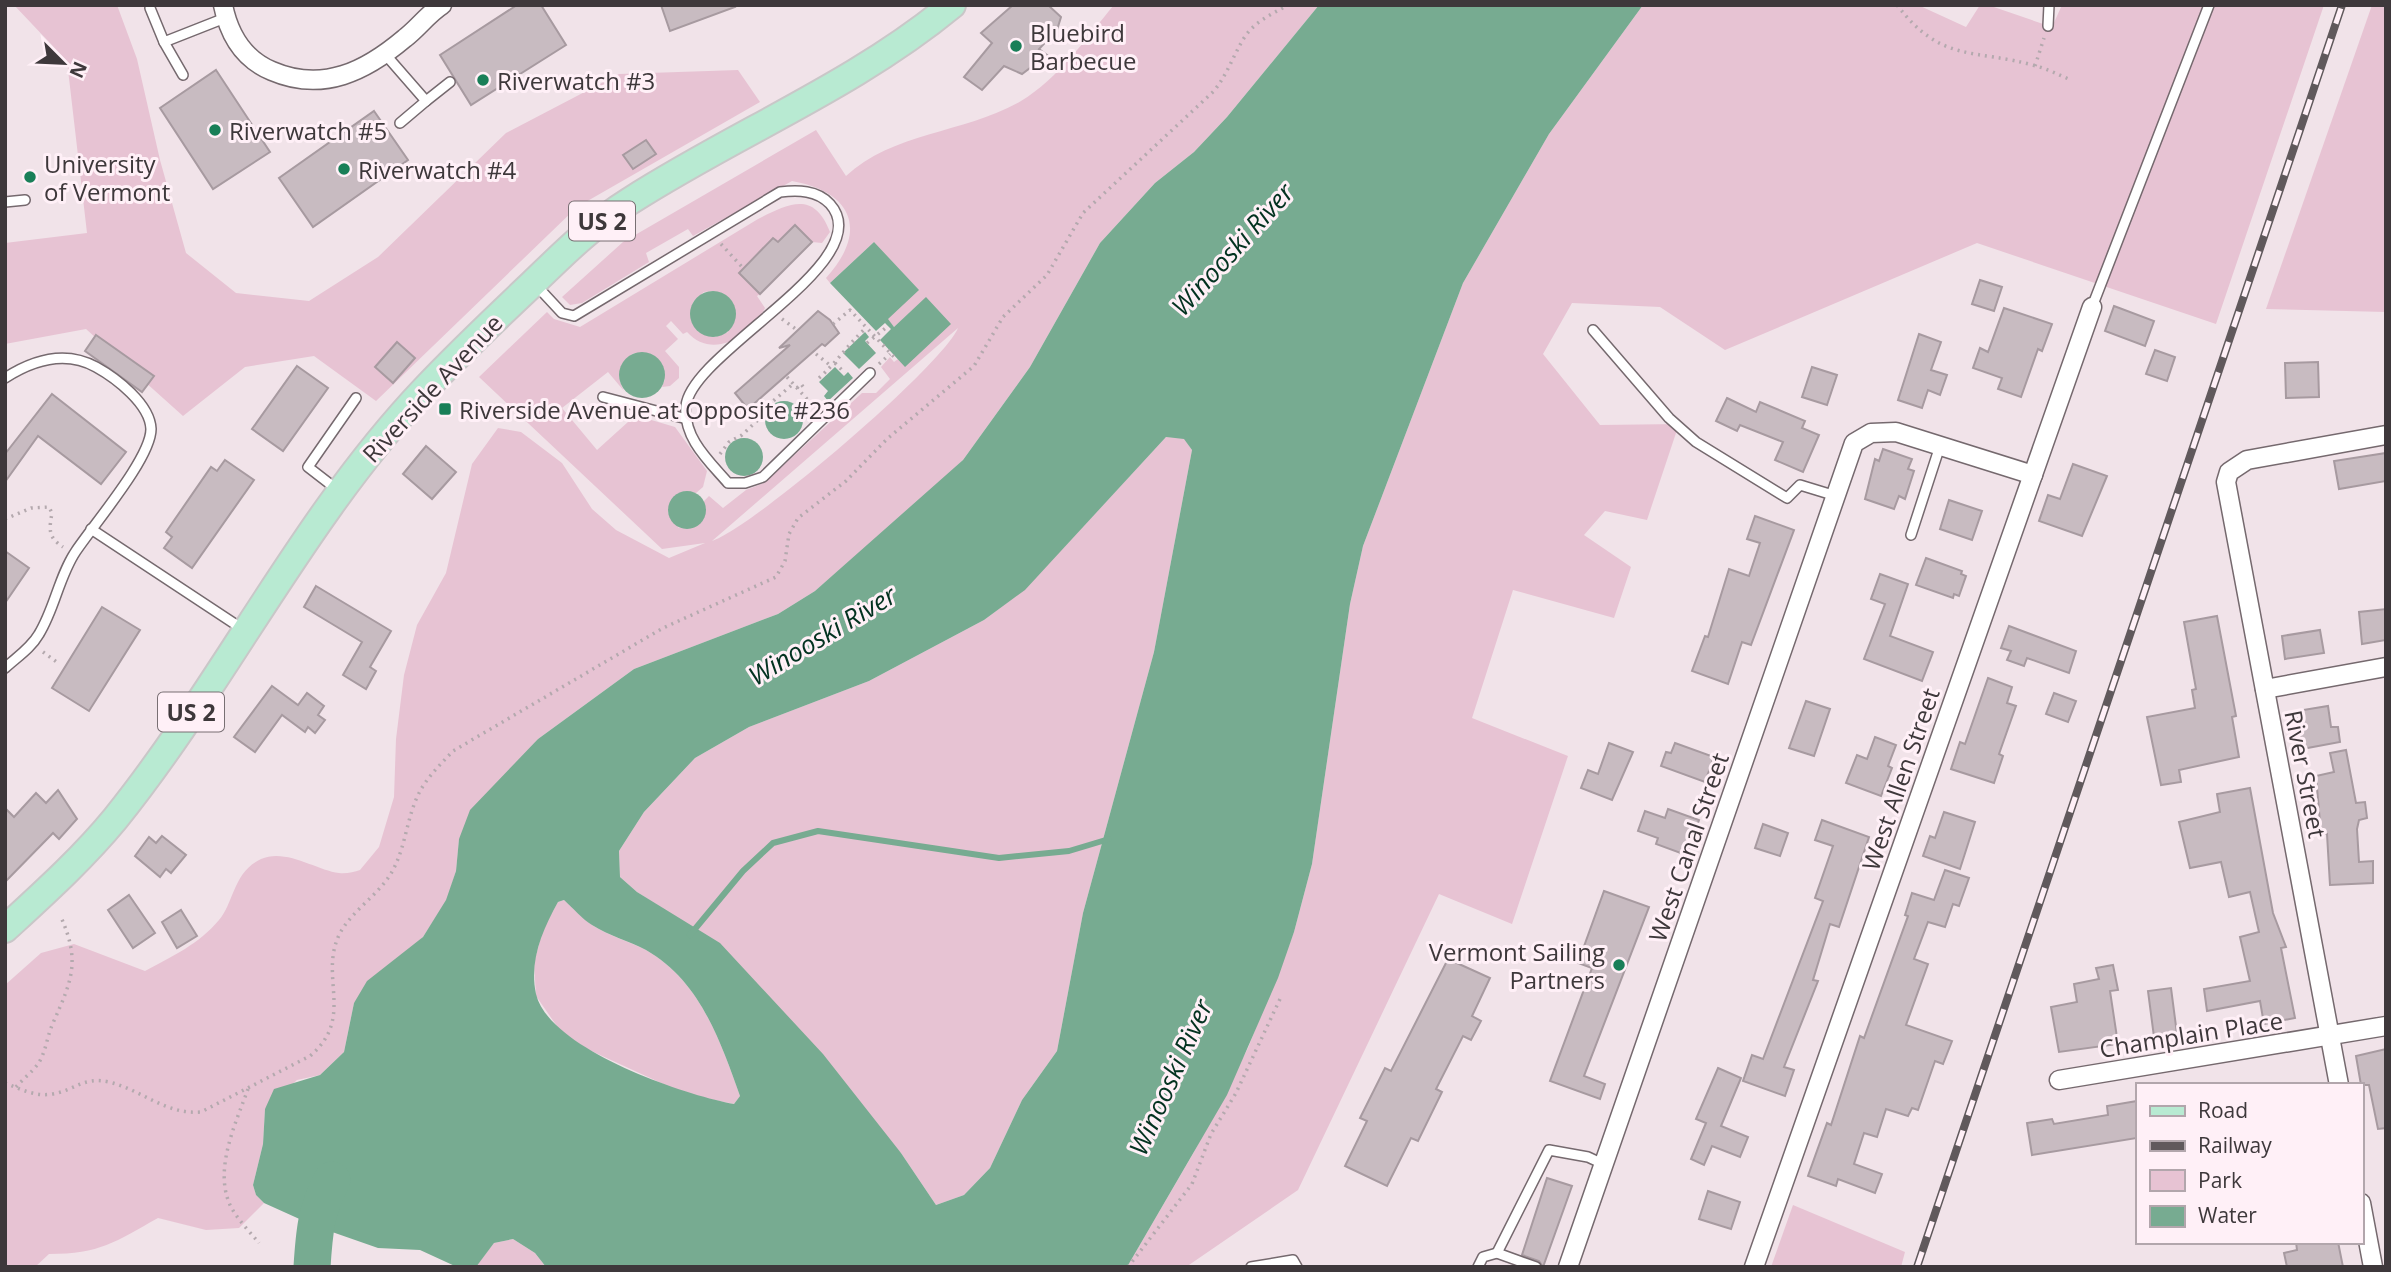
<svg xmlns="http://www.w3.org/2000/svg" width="2391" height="1272" viewBox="0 0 2391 1272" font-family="'Open Sans',sans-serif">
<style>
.green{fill:#e7c3d3;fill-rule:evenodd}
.water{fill:#77ab91;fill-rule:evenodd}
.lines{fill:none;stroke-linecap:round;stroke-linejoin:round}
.stream{stroke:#77ab91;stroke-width:6}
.river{stroke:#77ab91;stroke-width:37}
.building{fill:#c8bbc1;stroke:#a79aa0;stroke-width:2}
.lane-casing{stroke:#75696e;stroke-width:12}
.street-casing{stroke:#75696e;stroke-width:21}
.primary-casing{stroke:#c9c7c8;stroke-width:30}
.path{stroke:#b4a9ae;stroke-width:3.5;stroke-dasharray:2 5;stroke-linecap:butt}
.lane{stroke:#fff;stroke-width:9}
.street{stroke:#fff;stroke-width:18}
.primary{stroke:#b8ead2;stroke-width:26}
.rail-casing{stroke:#60595c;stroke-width:8}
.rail{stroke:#fff0f7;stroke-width:5;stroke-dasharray:16;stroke-linecap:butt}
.poi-dot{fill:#197f58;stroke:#fff0f7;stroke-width:2.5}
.labels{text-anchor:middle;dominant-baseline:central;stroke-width:6;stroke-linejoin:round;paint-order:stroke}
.shield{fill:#fff0f7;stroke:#786f73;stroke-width:2}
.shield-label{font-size:23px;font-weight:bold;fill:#3e383b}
.poi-label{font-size:24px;fill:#3e383b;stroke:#fff0f7;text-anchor:start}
.street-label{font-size:24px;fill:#3e383b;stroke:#fff0f7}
.water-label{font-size:26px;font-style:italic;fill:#033220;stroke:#fff0f7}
</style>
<rect width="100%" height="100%" fill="#f1e3e9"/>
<g class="green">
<polygon points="14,5 117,5 137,59 160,160 186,253 236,293 309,301 378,257 506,133 619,74 738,70 760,102 577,207 376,401 314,356 245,367 183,416 86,329 5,344 5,243 87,233 67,61"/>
<path d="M1114,5h205l-92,112 -33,35 -39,31 -55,60 -70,124 -67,93 -40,39 -108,92 -37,23 -144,55 -96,70 -79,100 -3,32 -9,29 -24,37 -69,66 -10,49 -24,23 -23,5 -32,29 -2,35 -10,41 3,10 8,8 -25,25 -33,2 -48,-12c-43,24 -58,36 -109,36l-14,13h-30v-282l36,-32 33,-9 71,27c28,-15 54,-27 74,-51 15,-17 14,-48 42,-61 25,-11 55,11 78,14 7,1 15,-1 21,-3l19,-23 15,-50 2,-58 8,-64 13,-50 29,-52 26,-109 26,-36 23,4 41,31 30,46 24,21 53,28 36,-15 -43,6 -183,-172 68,-65 7,7 26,8 178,-108c32,-16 56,-28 72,13l-8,11 -10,-1 -17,-17 -17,17 -5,-4 -34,35 21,21 -3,2 8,12c-14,29 -53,52 -78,24l-4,2 -12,-13 -5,5 12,13 -13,12 14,16v11l-9,8 -8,1 3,-8 -31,-26c-14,9 -19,23 -10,38l-16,-19 -46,36 35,42 31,-28 -7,-11 54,16 32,44 -4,16 -7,6 -12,-2 -10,6 -6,16 11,15 19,-2 6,-25 5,-5 14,12 23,-18 18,-7 98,-90h14l14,-14 -9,-12 9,-10 4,5 4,-3 7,7 21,-68 -32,29 -7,-7 -13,-78 -44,41 -4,-5c42,-46 28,-86 -34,-97l-99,55 -5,-7 -42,24 3,9 -67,41 -12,2 -8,-8 61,-55 193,-112 30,46c47,-44 120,-43 175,-75 37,-22 66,-64 93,-96zM713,291l15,41 -13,5 -22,-35 11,-10zM958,328c-16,38 -203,198 -246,213z"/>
<polygon points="1643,5 1918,5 1966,27 1980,5 1988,5 2052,27 2062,5 2324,5 2216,324 1977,243 1725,350 1660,307 1572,303 1543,354 1600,425 1679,424 1647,520 1605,511 1584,535 1631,567 1614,618 1513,590 1472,718 1568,756 1512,924 1439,894 1298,1190 1186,1267 1127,1267 1194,1152 1248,1048 1294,932 1312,864 1350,604 1363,546 1463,283 1549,134"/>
<polygon points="2372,5 2386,5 2386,312 2266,309"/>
<polygon points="1166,437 1184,438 1192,450 1154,652 1083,913 1057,1051 1022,1100 990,1168 964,1195 936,1205 901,1153 687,924 637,892 620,877 619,851 644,812 695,758 749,727 869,681 984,620 1025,589"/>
<path d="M564,900c9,8 18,18 28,25 17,11 36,16 54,25 54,31 74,90 94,146l-6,8 -49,-10 -98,-45 -26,-17 -25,-36 -2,-33 9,-34 15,-27z"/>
<polygon points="1793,1205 1905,1252 1901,1267 1771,1267"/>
<polygon points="513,1239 535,1253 546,1267 475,1267 494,1243"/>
</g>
<g class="water">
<path d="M1319,5h324l-94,129 -86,149 -100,263 -13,58 -38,260 -18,68 -16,46 -51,117 -100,172h-581l-11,-14 -22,-14 -19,4 -18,24h-19l-37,-17 -42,-2 -63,-22 -51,-23 -8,-8 -3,-10 10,-41 2,-35 9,-20 46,-14 24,-23 10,-49 13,-22 56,-44 23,-37 10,-29 3,-32 11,-29 68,-71 96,-70 144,-55 37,-23 148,-131 67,-93 70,-124 55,-60 39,-31 33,-35zM1166,437l18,2 8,11 -38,202 -71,261 -26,138 -35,49 -32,68 -26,27 -28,10 -35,-52 -78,-99 -103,-111 -83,-51 -17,-15 -1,-26 25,-39 51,-54 54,-31 120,-46 115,-61 41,-30zM564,900c9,8 18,19 28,25 17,11 37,16 54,25 54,31 74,90 94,146l-6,8c-50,-9 -185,-55 -198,-110 -7,-33 6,-63 22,-92z"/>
<polygon points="874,242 919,290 888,319 894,327 926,297 951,324 905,367 880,340 891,329 885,323 876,331 830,283"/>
<circle cx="713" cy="314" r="23"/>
<polygon points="865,332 869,337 865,341 876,353 859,369 843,353"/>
<circle cx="642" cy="375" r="23"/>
<polygon points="835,367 844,376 848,372 853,378 828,401 824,396 828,391 819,382"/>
<circle cx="784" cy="420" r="19"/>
<circle cx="744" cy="457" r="19"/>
<circle cx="687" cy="510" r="19"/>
</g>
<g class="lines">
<polyline class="stream" points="690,935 743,871 773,843 818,831 999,858 1069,851 1109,839"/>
<path class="river" d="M312,1267c2,-32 4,-59 20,-87"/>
</g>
<g class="building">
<polygon points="517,5 541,5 566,45 471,105 440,55"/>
<polygon points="661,5 734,5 735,7 670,31"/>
<polygon points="1013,5 1048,5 1061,17 1057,30 1039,49 1047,55 1022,74 1004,66 982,90 964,77 992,43 981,33"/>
<polygon points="216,70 270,152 213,189 160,108"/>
<polygon points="374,111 408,160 313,227 279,178"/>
<polygon points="646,140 656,154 633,169 623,155"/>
<polygon points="795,225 812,242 760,294 739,273 773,238 778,242"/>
<polygon points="1980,280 2002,287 1994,311 1972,304"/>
<polygon points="2114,306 2154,321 2145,346 2105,331"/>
<polygon points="2004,308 2052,324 2042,351 2038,349 2021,397 1998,389 2002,378 1973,368 1980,348 1988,352"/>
<polygon points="818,311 830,320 839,333 825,346 822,344 748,409 735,393 790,345 779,348"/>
<polygon points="1919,334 1941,342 1931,370 1947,375 1940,395 1928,390 1922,408 1898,400"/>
<polygon points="96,335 154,376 142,392 85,351"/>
<polygon points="397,342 415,358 393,383 375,367"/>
<polygon points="2155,350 2175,357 2167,381 2146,374"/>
<polygon points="2318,362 2319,397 2286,398 2285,363"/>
<polygon points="297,366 328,388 283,451 252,429"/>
<polygon points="1812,367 1837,375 1827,405 1802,397"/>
<polygon points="52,394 126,452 101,484 38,436 5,482 5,454"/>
<polygon points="1727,398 1756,412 1760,402 1805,421 1802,428 1819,435 1803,472 1775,460 1783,442 1740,425 1737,431 1716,421"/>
<polygon points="426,446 456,472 432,499 403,474"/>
<polygon points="1883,449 1912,459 1908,469 1914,471 1905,499 1899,496 1894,509 1865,499 1875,459 1879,461"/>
<polygon points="2386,453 2386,481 2339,489 2334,461"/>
<polygon points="225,460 254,480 192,568 164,548 172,537 166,532 211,467 217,471"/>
<polygon points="2073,464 2107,476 2082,536 2039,521 2048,495 2060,499"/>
<polygon points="1949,500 1982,511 1972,540 1940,529"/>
<polygon points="1755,516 1794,530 1751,645 1742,642 1728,684 1692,671 1705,636 1708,637 1729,569 1749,576 1760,543 1747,539"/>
<polygon points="5,551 29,568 5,603"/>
<polygon points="1926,558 1962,571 1961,574 1966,576 1959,596 1954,594 1953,598 1916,585"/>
<polygon points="1880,574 1908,584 1890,636 1933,652 1922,681 1864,659 1885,604 1871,599"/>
<polygon points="316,586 391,631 370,667 376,671 366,689 343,675 362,642 304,607"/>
<polygon points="102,607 140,630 89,711 52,688"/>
<polygon points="2386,609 2386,640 2362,644 2359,612"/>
<polygon points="2217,616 2236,716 2232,717 2239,757 2179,770 2181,782 2161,785 2147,717 2195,708 2192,690 2196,689 2184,622"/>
<polygon points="2009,626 2076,651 2069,673 2027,658 2024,666 2007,660 2011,651 2001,648"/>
<polygon points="2320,630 2324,653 2285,659 2282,636"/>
<polygon points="1988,678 2012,687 2007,703 2016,706 1999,754 2003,756 1994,783 1951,769 1960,742 1965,744"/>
<polygon points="272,686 298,705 307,693 324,706 318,715 325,720 315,733 308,727 305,732 282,715 255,752 234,737"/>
<polygon points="2054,693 2076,701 2068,722 2046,714"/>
<polygon points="1806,701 1830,709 1814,756 1789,748"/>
<polygon points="2328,706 2331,727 2338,727 2340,742 2302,749 2297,711"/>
<polygon points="1875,737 1896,745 1888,766 1892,768 1881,796 1846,783 1857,755 1867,759"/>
<polygon points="1609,743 1633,752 1612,800 1581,788 1588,770 1598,774"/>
<polygon points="1675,743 1714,757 1705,782 1661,766 1666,752 1671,753"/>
<polygon points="2346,750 2356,803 2365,802 2367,818 2359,820 2357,829 2359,862 2373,861 2373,883 2330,885 2327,834 2321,834 2316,776 2334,772 2330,753"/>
<polygon points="2250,788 2273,913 2286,947 2281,948 2295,1018 2264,1024 2260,1001 2207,1011 2204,989 2250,981 2240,937 2259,932 2250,892 2229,897 2221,862 2190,868 2179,822 2220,812 2217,794"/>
<polygon points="58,790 77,819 59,839 53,833 5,882 5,808 14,817 36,793 46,803"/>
<polygon points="1668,809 1699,820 1686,855 1656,844 1658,838 1638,831 1645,811 1665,818"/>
<polygon points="1944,812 1975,822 1960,869 1923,856 1930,836 1935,838"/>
<polygon points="1822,820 1869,837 1839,927 1830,924 1813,980 1818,981 1784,1067 1794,1070 1785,1096 1743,1081 1752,1055 1763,1059 1823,901 1815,898 1833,846 1815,840"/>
<polygon points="1763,824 1788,833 1780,856 1755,848"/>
<polygon points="162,836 186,855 171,873 166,869 160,877 135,856 149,837 156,843"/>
<polygon points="1945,870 1969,878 1959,906 1953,904 1945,927 1928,922 1914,959 1928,964 1906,1025 1952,1041 1943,1064 1935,1061 1918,1110 1912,1108 1908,1116 1886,1109 1877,1137 1864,1133 1854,1164 1882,1174 1875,1193 1838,1179 1836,1186 1808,1176 1827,1123 1831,1125 1860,1036 1864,1038 1908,916 1905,915 1912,893 1934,900"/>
<polygon points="1604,891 1649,907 1584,1076 1605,1084 1600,1099 1550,1081 1592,968 1578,963"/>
<polygon points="129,895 155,933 133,948 108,910"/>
<polygon points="181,910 197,936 177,948 162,922"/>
<polygon points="1448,959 1490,978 1472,1016 1481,1021 1471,1040 1463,1036 1436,1089 1442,1092 1418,1141 1411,1138 1387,1186 1345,1166 1367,1121 1360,1118 1385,1068 1391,1071"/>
<polygon points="2113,965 2118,990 2110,991 2118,1044 2059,1052 2051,1007 2077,1002 2074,984 2099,979 2096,968"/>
<polygon points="2171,988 2177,1034 2154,1037 2148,991"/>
<polygon points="2386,1049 2386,1128 2378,1129 2369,1085 2361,1085 2356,1056"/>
<polygon points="1718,1068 1741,1078 1721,1126 1748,1137 1740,1157 1712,1146 1704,1165 1691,1159 1706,1123 1696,1119"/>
<polygon points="2137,1101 2137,1138 2032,1155 2027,1123 2052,1119 2054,1124 2108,1115 2107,1106"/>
<polygon points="1547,1178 1572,1186 1543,1267 1539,1261 1522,1255"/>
<polygon points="1708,1191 1740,1202 1731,1229 1699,1219"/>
<polygon points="2296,1242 2338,1242 2343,1267 2287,1267 2284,1253 2297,1250"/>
</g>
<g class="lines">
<g class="lane-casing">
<g id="lane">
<polyline points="150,8 164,42 225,18"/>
<polyline points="2048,26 2049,5"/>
<polyline points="164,42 183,75"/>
<polyline points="385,54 426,101 450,82"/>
<polyline points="400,123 426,101"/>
<polyline points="5,202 25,200"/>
<path d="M535,284l27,29 12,3 206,-124c18,-2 37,-2 50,12 51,57 -139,148 -144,202 -3,32 23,55 42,77h17l18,-6 107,-104"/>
<polyline points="2092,307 2209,5"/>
<polyline points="1593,330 1669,418 1696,442 1787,498 1800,485 1836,496"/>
<path d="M5,378c28,-18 60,-28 91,-11 20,11 54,37 55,62 0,29 -57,95 -75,122 -17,25 -21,57 -37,83 -8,14 -22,23 -34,34"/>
<polyline points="603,397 687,419"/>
<polyline points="339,491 308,467 356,398"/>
<polyline points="91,529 244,630"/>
<polyline points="1911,535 1940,446"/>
<polyline points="1251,1267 1293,1260 1297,1267"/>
<polyline points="1478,1267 1483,1257 1497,1253"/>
<polyline points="1536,1267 1497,1253 1549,1150 1588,1157 1603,1164"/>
</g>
</g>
<g class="street-casing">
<g id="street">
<path d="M223,5c6,30 20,54 49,66 51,22 94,0 133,-33 13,-10 23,-24 37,-33"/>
<polyline points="2265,689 2386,667"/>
<polyline points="2059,1080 2386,1026"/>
<polyline points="2339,1085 2226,482 2229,472 2247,460 2386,435"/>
<polyline points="2361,1203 2373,1267"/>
<polyline points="1568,1267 1854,443 1871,433 1896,432 2033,475"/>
<polyline points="1754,1267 2092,307"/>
</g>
</g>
<g class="primary-casing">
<path id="primary" d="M5,929c38,-35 77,-70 110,-110 111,-138 188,-302 311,-431 34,-36 70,-70 106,-104 31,-30 61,-60 98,-83 106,-68 224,-115 322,-196"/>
</g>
<g class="path">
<path d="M1897,5c45,59 77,43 139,61 12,3 23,9 35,14"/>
<polyline points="2035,66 2044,38"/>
<polyline points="721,244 743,268"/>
<polyline points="782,319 797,330"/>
<polyline points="833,324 850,310 895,358"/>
<polyline points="867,343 888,326"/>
<polyline points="816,354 831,366"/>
<polyline points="835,363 845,373"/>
<polyline points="879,364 890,354"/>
<polyline points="787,377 816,409"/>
<path d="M819,378c18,-16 30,-35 48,-51"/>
<polyline points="797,388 801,384 804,388"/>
<polyline points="720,454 729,442 742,435 761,417 766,407 793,384"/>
<path d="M5,519l26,-11 18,-1 3,6c-3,17 -4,24 11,34"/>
<polyline points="43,652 58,663"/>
<path d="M5,1083c15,6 31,14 47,11 22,-3 31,-18 57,-12 33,8 57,33 92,30l109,-56c45,-38 9,-78 29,-121 11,-22 35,-37 49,-57 16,-23 17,-50 27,-76 8,-21 23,-35 38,-51l210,-123 113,-51 9,-16 4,-27 9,-16 48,-37 41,-42 87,-73 29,-49 44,-42 36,-62 131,-122c14,-18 19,-35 30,-53 10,-16 28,-24 44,-33"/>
<path d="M16,1087c7,-8 16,-15 22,-23 8,-12 9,-28 15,-41 19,-43 28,-62 7,-108"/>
<path d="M248,1089c-13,36 -35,82 -17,118 7,13 19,25 28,36"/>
<polyline points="1128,1267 1192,1184 1211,1134 1236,1093 1280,999"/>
</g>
<use href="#lane" class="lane"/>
<use href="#street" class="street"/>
<use href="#primary" class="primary"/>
<g class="rail-casing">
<polyline id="rail" points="1917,1267 2342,5"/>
</g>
<use href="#rail" class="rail"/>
</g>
<g class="poi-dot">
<circle cx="1016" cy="46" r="7"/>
<circle cx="483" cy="80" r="7"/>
<circle cx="215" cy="130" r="7"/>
<circle cx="344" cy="169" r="7"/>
<circle cx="30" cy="177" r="7"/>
<rect x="438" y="402" width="14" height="14" rx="3.5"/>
<circle cx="1619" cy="965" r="7"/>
</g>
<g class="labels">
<g class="shield">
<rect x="569" y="201.5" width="66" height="39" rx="5"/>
<rect x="158" y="692.5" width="66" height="39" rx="5"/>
</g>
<g class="shield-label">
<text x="602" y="221">US 2</text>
<text x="191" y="712">US 2</text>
</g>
<g class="poi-label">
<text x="1030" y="32">Bluebird<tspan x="1030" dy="28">Barbecue</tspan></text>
<text x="497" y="80">Riverwatch #3</text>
<text x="229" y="130">Riverwatch #5</text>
<text x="44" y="163">University<tspan x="44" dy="28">of Vermont</tspan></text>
<text x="358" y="169">Riverwatch #4</text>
<text x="459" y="409">Riverside Avenue at Opposite #236</text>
<text x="1605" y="951" text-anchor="end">Vermont Sailing<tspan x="1605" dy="28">Partners</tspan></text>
</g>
<g class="street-label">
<text transform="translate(432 388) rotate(-47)">Riverside Avenue</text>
<text transform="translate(2306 774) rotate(79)">River Street</text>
<text transform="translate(1900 779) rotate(-71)">West Allen Street</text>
<text transform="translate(1688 847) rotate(-71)">West Canal Street</text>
<text transform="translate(2191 1034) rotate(-9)">Champlain Place</text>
</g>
<g class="water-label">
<text transform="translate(1232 249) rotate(-48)">Winooski River</text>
<text transform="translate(822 635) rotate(-31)">Winooski River</text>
<text transform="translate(1170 1077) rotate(-66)">Winooski River</text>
</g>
</g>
<rect width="2391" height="1272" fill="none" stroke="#3e383b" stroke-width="14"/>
<rect x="2136" y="1083" width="228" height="161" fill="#fff0f7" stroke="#b2a6ac" stroke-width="2"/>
<rect x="2150" y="1106" width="35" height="10" fill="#b8ead2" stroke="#b2a6ac" stroke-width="2"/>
<text x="2198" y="1118" font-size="21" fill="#3e383b">Road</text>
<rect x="2150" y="1141" width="35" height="10" fill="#60595c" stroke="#b2a6ac" stroke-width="2"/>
<text x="2198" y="1153" font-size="21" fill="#3e383b">Railway</text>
<rect x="2150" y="1170" width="35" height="21" fill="#e7c3d3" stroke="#b2a6ac" stroke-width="2"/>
<text x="2198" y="1188" font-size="21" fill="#3e383b">Park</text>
<rect x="2150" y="1206" width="35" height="21" fill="#77ab91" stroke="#b2a6ac" stroke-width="2"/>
<text x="2198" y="1223" font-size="21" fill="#3e383b">Water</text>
<g transform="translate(63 63) rotate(114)" stroke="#fff0f7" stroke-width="5" paint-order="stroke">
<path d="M0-5L12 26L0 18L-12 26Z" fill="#3e383b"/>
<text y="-10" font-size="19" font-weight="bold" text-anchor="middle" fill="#3e383b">N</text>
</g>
</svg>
